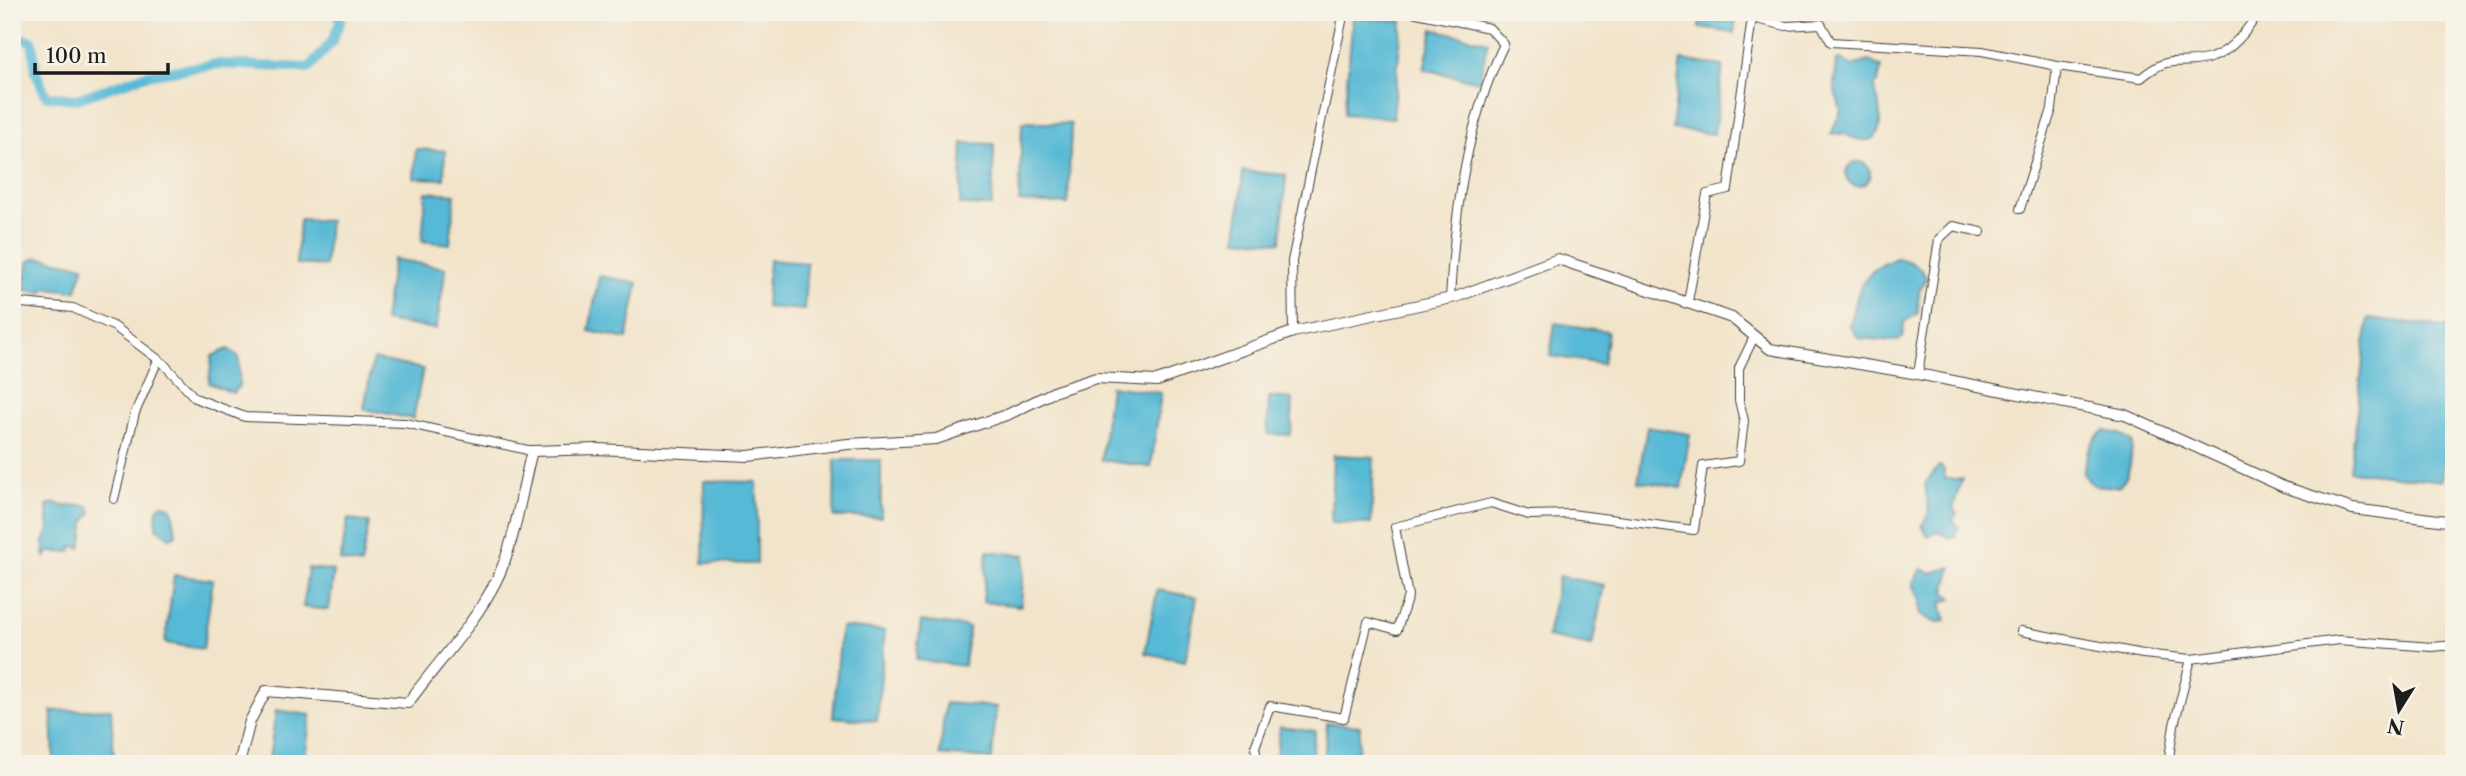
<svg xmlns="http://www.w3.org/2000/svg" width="2466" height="776" viewBox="0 0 2466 776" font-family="'Libre Caslon Text',serif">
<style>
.water{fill:#57b9d5;stroke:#3a6a78;stroke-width:2}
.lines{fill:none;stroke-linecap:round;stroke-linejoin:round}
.canal{stroke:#57b9d5;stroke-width:10}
.minor-casing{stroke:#3c3a36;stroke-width:10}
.tertiary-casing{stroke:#3c3a36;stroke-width:12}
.minor{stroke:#fff;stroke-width:8}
.tertiary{stroke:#fff;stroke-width:10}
</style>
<rect width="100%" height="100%" fill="#f7f3e8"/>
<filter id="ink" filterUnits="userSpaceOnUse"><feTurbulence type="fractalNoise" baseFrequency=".0143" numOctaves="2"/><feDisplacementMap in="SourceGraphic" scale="14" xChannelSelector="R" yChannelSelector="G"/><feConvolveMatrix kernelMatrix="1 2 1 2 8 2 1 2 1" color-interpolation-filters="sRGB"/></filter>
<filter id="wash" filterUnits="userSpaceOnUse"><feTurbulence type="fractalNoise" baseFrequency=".00686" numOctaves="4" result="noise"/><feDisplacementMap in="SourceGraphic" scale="28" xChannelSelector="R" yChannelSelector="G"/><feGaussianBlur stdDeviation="1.57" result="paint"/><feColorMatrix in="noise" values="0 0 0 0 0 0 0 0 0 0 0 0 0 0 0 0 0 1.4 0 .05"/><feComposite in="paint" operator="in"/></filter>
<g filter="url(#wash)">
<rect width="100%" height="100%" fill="#f2e4ca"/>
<g class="water">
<polygon points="1701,12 1737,12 1734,33 1699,28"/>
<polygon points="1353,17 1402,21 1393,118 1344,114"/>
<polygon points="1433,29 1488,42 1479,82 1424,69"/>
<path d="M1841,59l11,7 17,-5 12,6 -3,16 -4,4c5,14 15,56 -11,53 -16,-1 -11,-8 -32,-6l10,-23 -7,-24 3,-26z"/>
<polygon points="1681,60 1723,66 1714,134 1672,129"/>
<polygon points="1022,122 1071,124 1068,204 1019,202"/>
<polygon points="963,143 994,144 992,206 960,205"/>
<polygon points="416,149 445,151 444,179 414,178"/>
<circle cx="1858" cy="174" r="12"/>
<polygon points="1243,171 1286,175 1281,242 1237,239"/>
<polygon points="426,192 455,194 450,244 422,241"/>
<polygon points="300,219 329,221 325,266 296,264"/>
<polygon points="37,257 84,266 76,291 45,288 42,293 25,290 28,262"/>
<path d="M1897,258c13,3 24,7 29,20l-7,14 -1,21 -14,9 -1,15 -6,4 -38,-3 -9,-12c10,-38 8,-53 47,-68z"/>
<polygon points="393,259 446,268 436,329 384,321"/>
<polygon points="769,260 807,263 804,310 766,307"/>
<polygon points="599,276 638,283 627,339 589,331"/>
<polygon points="2368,318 2454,328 2454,379 2442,481 2350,471"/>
<polygon points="1555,323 1608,331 1603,364 1550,356"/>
<polygon points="228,349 239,357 239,386 233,393 209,383 212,356"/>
<polygon points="373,359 423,369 413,419 364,409"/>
<polygon points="1110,386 1161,393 1151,467 1101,460"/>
<polygon points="1269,397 1293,399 1291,435 1267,434"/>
<polygon points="1647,427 1690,434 1681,488 1638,481"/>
<path d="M2105,431l15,3 12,8c-1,16 -1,36 -14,45l-24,-2 -11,-11c3,-15 7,-37 22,-43z"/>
<polygon points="1333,455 1374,457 1371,524 1331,523"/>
<polygon points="835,460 881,460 881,517 834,517"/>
<polygon points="1939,466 1943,468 1945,479 1962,479 1953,508 1957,514 1952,520 1959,527 1955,533 1956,536 1950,538 1937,531 1928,536 1922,526 1929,513 1925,484"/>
<polygon points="704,481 757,482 757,564 703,563"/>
<path d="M55,503c13,7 21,0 34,3l2,7 -6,9 -4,26 -9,-2 -1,6h-22l-4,5 -2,-12 6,-16 -2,-24z"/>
<polygon points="162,504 172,508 176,535 170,538 156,528 157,509"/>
<polygon points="348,519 369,523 361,565 340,561"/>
<polygon points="987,551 1025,555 1021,606 983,602"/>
<polygon points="1952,567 1945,592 1952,598 1941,603 1946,621 1934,622 1920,614 1920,600 1913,583 1921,569 1931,573"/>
<polygon points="308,568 334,571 329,610 303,607"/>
<polygon points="174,575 213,580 203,649 165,643"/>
<polygon points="1559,576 1604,585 1592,646 1547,637"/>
<polygon points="1157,590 1197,597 1185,661 1145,653"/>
<polygon points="921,621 969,627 964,666 916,660"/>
<polygon points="841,627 885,631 877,721 833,717"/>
<polygon points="945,703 996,707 992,759 940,755"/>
<polygon points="111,709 114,764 54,764 52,711"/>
<polygon points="276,710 311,715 304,764 269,760"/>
<polygon points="1327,723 1360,726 1357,764 1324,764"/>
<polygon points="1280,727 1315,731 1311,764 1275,764"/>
</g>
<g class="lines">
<polyline class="canal" points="12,36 32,41 36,72 46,96 77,99 146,75 217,64 309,68 331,43 341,20 335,12"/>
</g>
</g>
<g filter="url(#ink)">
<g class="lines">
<g class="minor-casing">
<g id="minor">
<path d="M1412,12l77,16 15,16c-38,80 -49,167 -54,254"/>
<polyline points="2390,12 2418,15 2426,12"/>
<path d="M2020,209l32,-100 5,-43 84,12c32,-26 32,-11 66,-19 23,-5 40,-28 52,-47"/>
<polyline points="12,302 73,308 115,327 163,363 195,398 245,417 405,423 532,451"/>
<polyline points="1688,302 1707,194 1728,189 1752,18 1786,26 1821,24 1831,42 1982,51 2057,66"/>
<polyline points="1293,332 1292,261 1344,12"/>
<polyline points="1918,374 1939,239 1953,226 1981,232"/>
<polyline points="114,499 135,413 158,360"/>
<polyline points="2021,631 2143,654 2191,659"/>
<polyline points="1258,764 1255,747 1270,706 1344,718 1368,622 1397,630 1408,596 1395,527 1491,503 1529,515 1571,514 1694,530 1703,466 1739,461 1744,421 1739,400 1739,368 1754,337"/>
<polyline points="2168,764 2174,725 2191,659 2339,640 2432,647 2454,645"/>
</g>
</g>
<g class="tertiary-casing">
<path id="tertiary" d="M239,764l11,-43 16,-30 142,12c29,-40 66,-78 88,-122 19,-37 25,-89 36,-130l65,-2 151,7 100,-12 88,-5 73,-25 47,-23 40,-13 61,3 136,-49 163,-35 102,-38 174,59 38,31 148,25 207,41 159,72 69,22 101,13"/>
</g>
<use href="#minor" class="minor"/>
<use href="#tertiary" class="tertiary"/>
</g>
</g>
<rect width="2466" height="776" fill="none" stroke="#f7f3e8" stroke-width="42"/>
<g transform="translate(2399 710) rotate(191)" stroke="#f7f3e8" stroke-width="5" paint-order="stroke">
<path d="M0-5L12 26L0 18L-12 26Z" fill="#1c1c1c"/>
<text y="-10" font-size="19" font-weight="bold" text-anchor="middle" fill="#1c1c1c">N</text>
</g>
<path d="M35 63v10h133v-10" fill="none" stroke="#1c1c1c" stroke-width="3.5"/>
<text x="46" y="63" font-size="21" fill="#1c1c1c" stroke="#f7f3e8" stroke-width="5" paint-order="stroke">100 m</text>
</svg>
